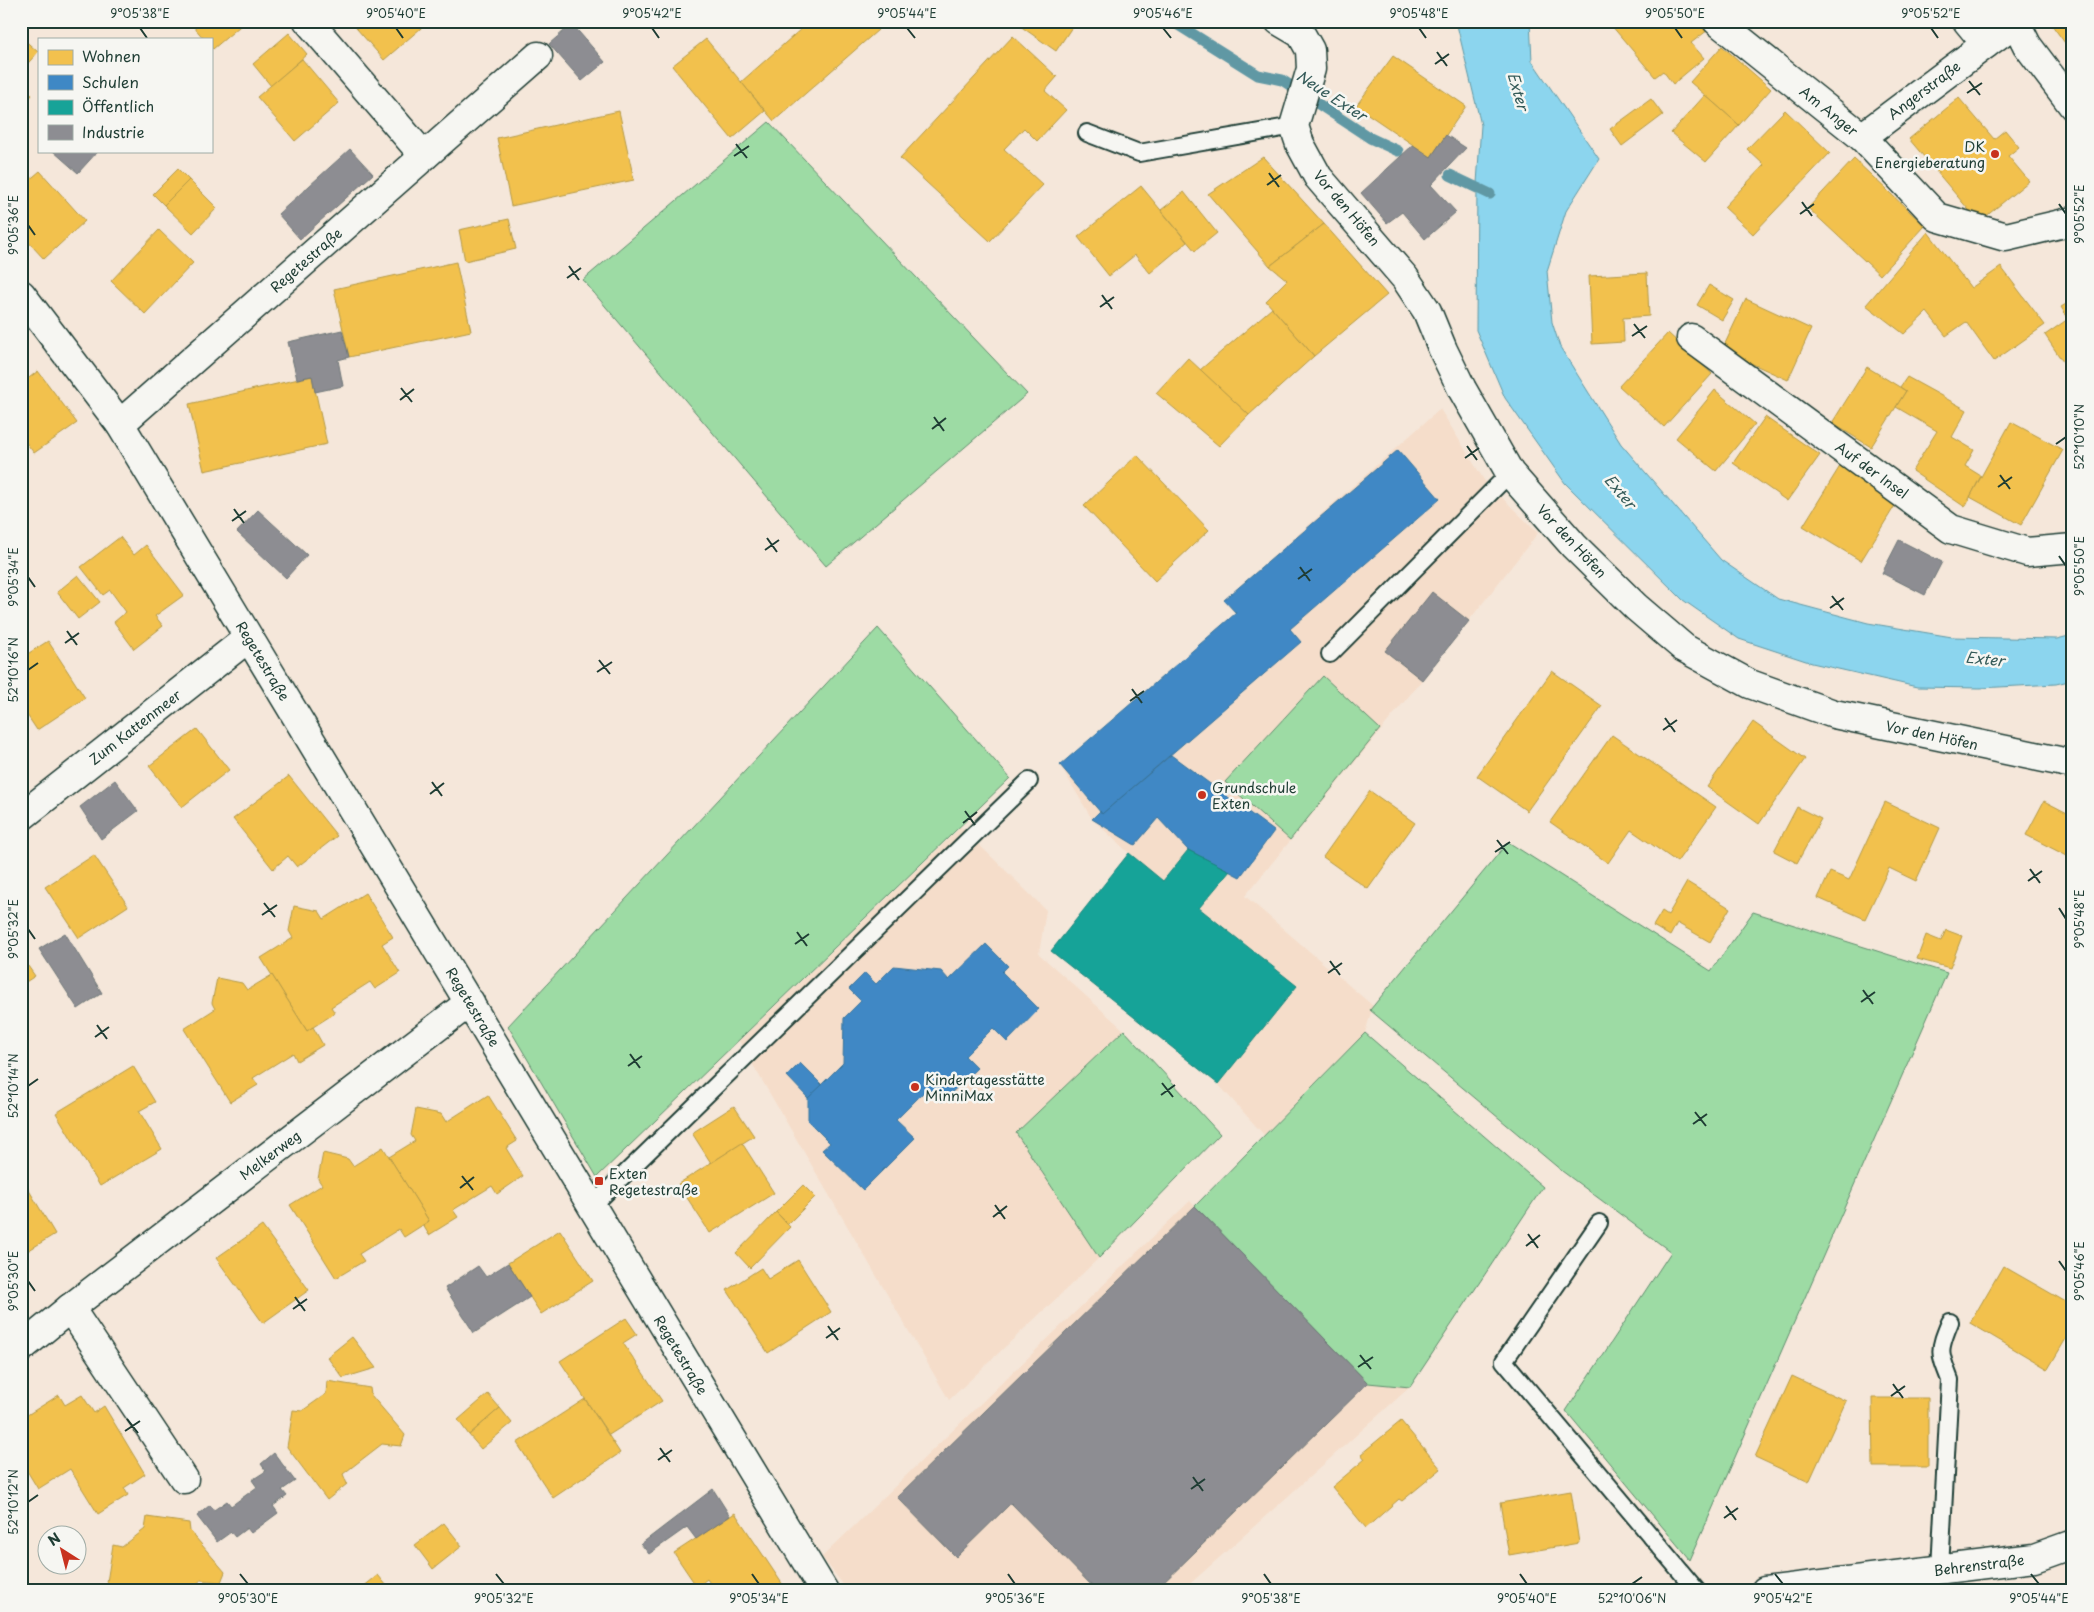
<svg xmlns="http://www.w3.org/2000/svg" width="2094" height="1612" viewBox="0 0 2094 1612" font-family="'Playpen Sans',sans-serif">
<style>
.built{fill:#f5ddca}
.green{fill:#9ddba4;stroke:#5e8c6c}
.water{fill:#8cd5ee;stroke:#6098a4}
.homes{fill:#f2c14e;stroke:#b39946}
.schools{fill:#3f88c5;stroke:#35729a}
.public{fill:#17a398;stroke:#19847a}
.industry{fill:#8d8d92;stroke:#6c7576}
.lines{fill:none;stroke-linecap:round;stroke-linejoin:round}
.stream{stroke:#6098a4;stroke-width:11}
.service-casing{stroke:#1f3d34;stroke-width:20}
.minor-casing{stroke:#1f3d34;stroke-width:31}
.secondary-casing{stroke:#1f3d34;stroke-width:31}
.service{stroke:#f6f6f2;stroke-width:16}
.minor{stroke:#f6f6f2;stroke-width:28}
.secondary{stroke:#f6f6f2;stroke-width:28}
.ticks{fill:none;stroke:#1f3d34;stroke-width:2}
.poi-dot{fill:#c8321e;stroke:#f6f6f2;stroke-width:2}
.labels{text-anchor:middle;dominant-baseline:central;stroke-width:5;stroke-linejoin:round;paint-order:stroke}
.street-label{font-size:14px;fill:#1f3d34;stroke:#f6f6f2}
.poi-label{font-size:14px;fill:#1f3d34;stroke:#f6f6f2;text-anchor:start}
.water-label{font-size:15px;font-style:italic;fill:#355b59;stroke:#f6f6f2}
.neatline{fill:none;stroke:#1f3d34;stroke-width:2}
.ticks-label{font-size:12px;text-anchor:middle;fill:#1f3d34}
</style>
<rect width="100%" height="100%" fill="#f5e7da"/>
<filter id="ink" filterUnits="userSpaceOnUse"><feTurbulence type="fractalNoise" baseFrequency=".02" numOctaves="2"/><feDisplacementMap in="SourceGraphic" scale="10" xChannelSelector="R" yChannelSelector="G"/><feConvolveMatrix kernelMatrix="1 2 1 2 8 2 1 2 1" color-interpolation-filters="sRGB"/></filter>
<g filter="url(#ink)">
<g class="built">
<polygon points="1440,409 1484,480 1538,533 1422,680 1245,896 1373,1006 1365,1033 1264,1135 1218,1084 1051,951 1129,853 1092,819 1060,765 1235,614 1224,600"/>
<polygon points="961,827 1046,910 1039,954 1124,1030 1016,1133 1099,1258 949,1400 739,1041"/>
<polygon points="1190,1201 1368,1383 1410,1387 1182,1591 848,1591 822,1557"/>
</g>
<g class="green">
<polygon points="769,122 1027,394 826,566 583,280"/>
<polygon points="878,628 1010,778 597,1177 508,1026"/>
<polygon points="1323,676 1380,729 1290,840 1225,782"/>
<polygon points="1508,842 1711,971 1753,912 1947,973 1690,1560 1566,1411 1671,1252 1562,1171 1370,1010"/>
<polygon points="1124,1030 1220,1134 1099,1258 1016,1133"/>
<polygon points="1365,1033 1543,1187 1410,1387 1368,1383 1195,1206"/>
</g>
<polygon class="water" points="1456,21 1530,21 1532,61 1599,159 1566,211 1547,271 1552,322 1560,347 1621,444 1721,560 1778,599 1868,623 1952,637 2057,639 2073,635 2073,680 2056,684 1980,688 1917,687 1812,663 1739,639 1683,600 1565,483 1505,398 1476,330 1477,183 1481,125"/>
<g class="homes">
<polygon points="189,21 246,21 213,49 211,47 211,39 204,39"/>
<polygon points="350,21 427,21 428,22 384,60"/>
<polygon points="810,21 869,21 878,30 774,121 741,82"/>
<polygon points="1013,21 1076,21 1056,51"/>
<polygon points="1615,21 1701,21 1708,30 1691,43 1704,58 1673,84 1663,71 1655,77 1611,25"/>
<polygon points="2049,21 2073,21 2073,54"/>
<polygon points="289,33 307,54 271,86 253,64"/>
<polygon points="1013,36 1057,77 1045,91 1066,110 1037,141 1024,128 1004,149 1043,185 990,241 900,158"/>
<polygon points="21,37 38,52 21,71"/>
<polygon points="706,39 765,111 732,139 672,66"/>
<polygon points="1722,46 1771,89 1739,125 1690,82"/>
<polygon points="1393,56 1466,106 1431,157 1356,106"/>
<polygon points="302,59 339,103 295,141 257,97"/>
<polygon points="21,85 32,95 21,108"/>
<polygon points="1705,95 1739,125 1706,162 1671,133"/>
<polygon points="1959,98 1994,139 2005,130 2019,147 2008,156 2029,181 1979,222 1909,139"/>
<polygon points="1651,99 1663,115 1622,146 1610,129"/>
<polygon points="1785,110 1830,153 1753,234 1724,207 1764,165 1747,149"/>
<polygon points="619,111 634,180 511,206 497,138"/>
<polygon points="1263,157 1324,224 1270,266 1208,194"/>
<polygon points="1854,159 1925,226 1880,275 1808,208"/>
<polygon points="178,169 189,180 164,205 153,194"/>
<polygon points="40,171 85,221 44,259 21,234 21,187"/>
<polygon points="189,180 217,208 193,233 164,205"/>
<polygon points="1141,186 1187,242 1150,273 1135,255 1109,276 1078,237"/>
<polygon points="1184,192 1217,233 1195,251 1161,210"/>
<polygon points="509,219 516,249 465,261 459,230"/>
<polygon points="1324,224 1387,295 1314,356 1266,301 1287,280 1270,266"/>
<polygon points="159,230 193,263 145,314 111,281"/>
<polygon points="1928,232 1971,288 2001,267 2045,325 1994,361 1966,322 1946,336 1927,312 1904,334 1866,305"/>
<polygon points="456,262 471,331 349,357 334,289"/>
<polygon points="1647,273 1649,316 1623,318 1624,342 1592,344 1589,276"/>
<polygon points="1709,285 1734,300 1722,320 1697,305"/>
<polygon points="1746,299 1811,329 1788,380 1722,350"/>
<polygon points="2073,300 2073,326 2061,307"/>
<polygon points="1272,308 1314,356 1249,415 1200,370"/>
<polygon points="2068,319 2073,326 2073,377 2045,335"/>
<polygon points="1668,333 1712,374 1664,427 1619,386"/>
<polygon points="1188,358 1249,415 1219,446 1156,393"/>
<polygon points="1867,367 1906,391 1871,447 1832,423"/>
<polygon points="38,371 77,423 34,453 21,436 21,384"/>
<polygon points="312,376 327,444 204,471 189,404"/>
<polygon points="1907,377 1967,410 1952,437 1974,450 1965,466 1981,476 1965,507 1912,471 1937,431 1896,407 1906,391 1900,387"/>
<polygon points="1715,390 1755,424 1716,471 1676,438"/>
<polygon points="1765,417 1820,455 1787,501 1733,463"/>
<polygon points="2011,422 2063,450 2021,525 1970,497"/>
<polygon points="1137,455 1209,530 1155,581 1084,506"/>
<polygon points="1842,463 1899,499 1861,561 1803,526"/>
<polygon points="120,537 134,555 146,545 184,595 155,616 163,626 134,649 114,622 126,612 110,590 103,595 81,567"/>
<polygon points="78,575 100,602 78,619 57,592"/>
<polygon points="48,641 85,698 37,730 21,706 21,658"/>
<polygon points="1552,671 1602,706 1527,811 1477,776"/>
<polygon points="1753,722 1805,759 1759,824 1707,787"/>
<polygon points="197,729 229,770 182,807 149,766"/>
<polygon points="1612,735 1716,807 1677,862 1631,830 1608,863 1550,822"/>
<polygon points="289,776 337,836 297,867 288,856 273,869 233,819"/>
<polygon points="1370,791 1415,823 1368,889 1323,857"/>
<polygon points="2044,801 2073,816 2073,859 2026,835"/>
<polygon points="1885,802 1940,828 1916,881 1889,868 1865,919 1818,898 1830,872 1849,880"/>
<polygon points="1797,807 1821,819 1797,863 1774,851"/>
<polygon points="94,855 128,906 79,938 45,887"/>
<polygon points="1687,882 1730,908 1710,942 1677,923 1670,936 1653,926 1662,911 1668,915"/>
<polygon points="365,893 393,937 382,944 400,973 375,989 370,982 331,1007 335,1013 307,1031 261,958 293,938 289,931 294,906 319,911 324,919"/>
<polygon points="1946,930 1962,936 1950,968 1917,959 1926,935 1941,941"/>
<polygon points="21,956 35,976 21,985"/>
<polygon points="272,975 307,1031 313,1027 323,1045 297,1061 293,1053 253,1078 258,1085 230,1102 184,1029 215,1009 212,1003 217,978 242,983 247,990"/>
<polygon points="133,1066 155,1102 139,1111 162,1149 100,1186 56,1113"/>
<polygon points="488,1095 517,1141 506,1148 523,1176 497,1194 492,1186 453,1210 458,1217 429,1235 423,1225 429,1221 389,1157 415,1141 411,1135 416,1109 441,1114 446,1122"/>
<polygon points="734,1106 754,1136 711,1163 692,1133"/>
<polygon points="742,1143 774,1193 710,1233 678,1184"/>
<polygon points="383,1147 429,1221 404,1237 399,1229 359,1254 364,1261 336,1278 290,1205 322,1185 318,1179 323,1153 348,1159 353,1166"/>
<polygon points="24,1182 55,1234 21,1255 21,1184"/>
<polygon points="803,1185 815,1197 788,1224 776,1212"/>
<polygon points="776,1212 790,1227 750,1268 736,1253"/>
<polygon points="262,1226 309,1290 263,1323 216,1258"/>
<polygon points="560,1230 593,1281 541,1314 508,1263"/>
<polygon points="798,1260 831,1312 768,1353 727,1290 761,1268 768,1279"/>
<polygon points="2003,1266 2073,1306 2073,1327 2048,1369 1970,1323"/>
<polygon points="626,1318 637,1334 623,1343 662,1401 609,1435 560,1361"/>
<polygon points="352,1337 376,1368 343,1378 327,1357"/>
<polygon points="1792,1376 1846,1401 1809,1482 1755,1457"/>
<polygon points="327,1381 370,1388 371,1395 405,1435 401,1446 382,1444 343,1474 347,1484 327,1500 287,1447 293,1410 302,1411 326,1394"/>
<polygon points="488,1394 500,1408 469,1435 458,1420"/>
<polygon points="59,1395 65,1405 82,1395 94,1413 104,1406 145,1474 124,1488 128,1495 98,1514 70,1469 38,1489 21,1461 21,1419"/>
<polygon points="1872,1398 1928,1398 1928,1467 1873,1467"/>
<polygon points="585,1399 620,1453 553,1498 517,1443"/>
<polygon points="500,1408 512,1423 481,1449 469,1435"/>
<polygon points="1401,1421 1441,1469 1402,1501 1399,1499 1366,1528 1332,1487 1365,1459 1361,1454"/>
<polygon points="1571,1491 1579,1543 1509,1555 1500,1503"/>
<polygon points="735,1513 783,1585 774,1591 715,1591 707,1579 697,1587 674,1553"/>
<polygon points="147,1517 189,1523 190,1531 225,1572 221,1582 201,1580 187,1591 113,1591 107,1582 113,1545 122,1547 145,1529"/>
<polygon points="444,1523 462,1546 433,1569 415,1545"/>
<polygon points="378,1575 391,1591 358,1591"/>
</g>
<g class="schools">
<polygon points="1398,450 1440,499 1290,629 1301,642 1102,814 1060,765 1236,613 1224,600"/>
<polygon points="1171,755 1274,831 1240,877 1188,850 1158,818 1135,845 1092,819 1100,811 1102,814"/>
<polygon points="986,944 1008,966 1002,972 1039,1009 1007,1042 993,1028 965,1056 977,1068 942,1102 928,1088 896,1120 915,1138 863,1190 822,1150 830,1143 808,1121 808,1098 843,1063 844,1018 861,1001 849,989 865,973 876,984 894,966 941,971 949,980"/>
<polygon points="800,1063 822,1085 808,1098 787,1076"/>
</g>
<polygon class="public" points="1188,850 1230,871 1199,908 1297,986 1218,1084 1051,951 1129,853 1163,881"/>
<g class="industry">
<polygon points="572,24 605,62 582,81 549,44"/>
<polygon points="1446,135 1466,148 1431,185 1456,212 1425,239 1402,212 1387,223 1361,193 1413,145 1431,157"/>
<polygon points="350,149 373,174 300,239 278,214"/>
<polygon points="53,151 98,151 78,173"/>
<polygon points="342,330 349,357 338,360 343,386 315,392 312,376 297,379 288,342"/>
<polygon points="258,510 307,555 286,578 237,532"/>
<polygon points="1899,540 1942,562 1925,595 1882,573"/>
<polygon points="1432,592 1469,621 1422,680 1385,651"/>
<polygon points="115,780 138,811 101,839 80,807"/>
<polygon points="65,933 102,993 78,1009 39,949"/>
<polygon points="1195,1206 1368,1383 1155,1591 1097,1591 1011,1503 956,1557 897,1497"/>
<polygon points="508,1263 530,1297 474,1333 445,1288 478,1266 486,1277"/>
<polygon points="274,1453 295,1481 282,1490 287,1496 273,1506 278,1513 251,1533 247,1528 235,1537 231,1532 217,1542 197,1516 210,1505 214,1510 227,1501 231,1506 257,1487 252,1480 266,1471 261,1464"/>
<polygon points="713,1489 730,1516 696,1539 687,1527 649,1554 641,1544"/>
</g>
<g class="lines">
<g class="stream">
<polyline points="1172,21 1258,75 1282,80 1370,138 1398,151"/>
<polyline points="1450,175 1490,194"/>
</g>
<g class="service-casing">
<g id="service">
<polyline points="1087,133 1139,153 1294,126"/>
<polyline points="1330,654 1510,473"/>
<polyline points="591,1207 1029,781"/>
<polyline points="1599,1223 1504,1361 1697,1591"/>
<path d="M1940,1569l10,-189c-11,-28 -12,-29 0,-58"/>
</g>
</g>
<g class="minor-casing">
<g id="minor">
<polyline points="308,21 424,156"/>
<polyline points="1279,21 1301,34 1310,50 1311,69 1294,126 1300,144 1318,177 1405,278 1427,311 1443,350 1462,389 1510,473 1574,546 1636,607 1684,648 1750,684 1834,714 2073,764"/>
<polyline points="1717,21 1862,137 1937,217 2006,237 2073,221"/>
<polyline points="1967,21 1986,44 2016,22"/>
<polyline points="1862,137 1986,44"/>
<polyline points="21,294 120,424 824,1591"/>
<polyline points="1691,338 1951,529 2027,552 2073,548"/>
<polyline points="120,424 538,56"/>
<polyline points="21,817 248,638"/>
<polyline points="70,1308 184,1479"/>
<polyline points="21,1348 70,1308 470,1002"/>
</g>
</g>
<g class="secondary-casing">
<g id="secondary">
<polyline points="2015,21 2027,45 2073,106"/>
<polyline points="1765,1591 2034,1558 2073,1544"/>
</g>
</g>
<use href="#service" class="service"/>
<use href="#minor" class="minor"/>
<use href="#secondary" class="secondary"/>
</g>
</g>
<path class="ticks" d="M140,28l7,10M396,28l7,10M652,28l7,10M907,28l8,10M1163,28l8,10M1419,28l7,10M1675,28l7,10M1931,28l7,10M1437,52l10,14M1435,64l14,-10M1969,81l11,14M1967,93l15,-10M736,144l11,14M734,156l15,-10M1269,173l10,14M1267,185l14,-10M1802,202l10,14M2059,204l7,10M1800,214l14,-10M28,225l7,10M569,266l10,14M567,278l14,-10M1102,295l10,14M1100,307l14,-10M1634,324l11,14M1632,336l15,-10M401,388l11,14M400,400l14,-11M934,417l10,14M932,429l14,-11M2056,444l10,-7M1467,446l10,14M1465,458l14,-10M2000,475l10,14M1998,487l14,-10M234,509l10,14M232,521l14,-10M767,538l10,14M765,550l14,-10M2059,556l7,10M1300,567l10,14M28,577l7,10M1298,579l14,-10M1832,596l11,14M1830,608l14,-10M67,631l10,14M65,643l14,-10M599,660l11,14M28,670l10,-7M597,672l15,-10M1132,689l10,14M1130,701l14,-10M1665,718l10,14M1663,730l14,-10M432,782l10,14M430,794l14,-11M965,811l10,14M963,823l14,-11M1497,840l11,14M1495,852l15,-10M2030,869l10,14M2028,881l14,-10M264,903l11,14M2059,908l7,11M262,915l15,-10M28,929l7,10M797,932l10,14M795,944l14,-10M1330,961l10,14M1328,973l14,-10M1863,990l10,14M1861,1002l14,-10M97,1025l10,14M95,1037l14,-10M630,1054l10,14M628,1066l14,-10M1162,1083l11,14M28,1086l10,-7M1161,1095l14,-10M1695,1112l11,14M1693,1124l14,-10M462,1176l11,14M460,1188l14,-11M995,1205l10,14M993,1217l14,-11M1528,1234l10,14M1526,1246l14,-11M2059,1261l7,10M28,1281l7,10M295,1297l10,14M293,1309l14,-10M828,1326l10,14M826,1338l14,-10M1360,1355l11,14M1358,1367l15,-10M1893,1384l10,14M1891,1396l14,-10M127,1419l11,14M125,1431l15,-10M660,1448l10,14M658,1460l14,-10M1193,1477l10,14M1191,1489l14,-10M28,1502l10,-7M1726,1506l10,14M1724,1518l14,-10M240,1574l8,10M496,1574l8,10M752,1574l7,10M1008,1574l7,10M1264,1574l7,10M1520,1574l7,10M1775,1574l8,10M2031,1574l8,10M1632,1584l10,-7"/>
<g class="poi-dot">
<circle cx="1995" cy="154" r="5"/>
<circle cx="1202" cy="795" r="5"/>
<circle cx="915" cy="1087" r="5"/>
<rect x="594" y="1176" width="10" height="10" rx="2.5"/>
</g>
<g class="labels">
<g class="street-label">
<text transform="translate(1924 90) rotate(-37)">Angerstraße</text>
<text transform="translate(1829 111) rotate(39)">Am Anger</text>
<text transform="translate(1347 208) rotate(50)">Vor den Höfen</text>
<text transform="translate(306 260) rotate(-41)">Regetestraße</text>
<text transform="translate(1872 470) rotate(36)">Auf der Insel</text>
<text transform="translate(1572 541) rotate(47)">Vor den Höfen</text>
<text transform="translate(263 661) rotate(59)">Regetestraße</text>
<text transform="translate(135 727) rotate(-38)">Zum Kattenmeer</text>
<text transform="translate(1932 735) rotate(12)">Vor den Höfen</text>
<text transform="translate(473 1007) rotate(59)">Regetestraße</text>
<text transform="translate(270 1155) rotate(-37)">Melkerweg</text>
<text transform="translate(681 1355) rotate(59)">Regetestraße</text>
<text transform="translate(1979 1565) rotate(-7)">Behrenstraße</text>
</g>
<g class="poi-label">
<text x="1985" y="146" text-anchor="end">DK<tspan x="1985" dy="16">Energieberatung</tspan></text>
<text x="1212" y="787">Grundschule<tspan x="1212" dy="16">Exten</tspan></text>
<text x="925" y="1079">Kindertagesstätte<tspan x="925" dy="16">MinniMax</tspan></text>
<text x="609" y="1173">Exten<tspan x="609" dy="16">Regetestraße</tspan></text>
</g>
<g class="water-label">
<text transform="translate(1519 91) rotate(74)">Exter</text>
<text transform="translate(1332 95) rotate(33)">Neue Exter</text>
<text transform="translate(1621 491) rotate(50)">Exter</text>
<text transform="translate(1985 658) rotate(6)">Exter</text>
</g>
</g>
<rect width="2094" height="1612" fill="none" stroke="#f6f6f2" stroke-width="55"/>
<rect x="38" y="38" width="175" height="115" fill="#f6f6f2" stroke="#a0aca6"/>
<rect x="48" y="50" width="25" height="15" fill="#f2c14e" stroke="#a0aca6"/>
<text x="82" y="62" font-size="15" fill="#1f3d34">Wohnen</text>
<rect x="48" y="75" width="25" height="15" fill="#3f88c5" stroke="#a0aca6"/>
<text x="82" y="88" font-size="15" fill="#1f3d34">Schulen</text>
<rect x="48" y="100" width="25" height="15" fill="#17a398" stroke="#a0aca6"/>
<text x="82" y="112" font-size="15" fill="#1f3d34">Öffentlich</text>
<rect x="48" y="125" width="25" height="15" fill="#8d8d92" stroke="#a0aca6"/>
<text x="82" y="138" font-size="15" fill="#1f3d34">Industrie</text>
<g transform="translate(62 1550) rotate(324)"><circle r="24" fill="#f6f6f2" stroke="#a0aca6"/>
<path d="M0-4L9 19L0 12L-9 19Z" fill="#c8321e"/>
<text y="-8" font-size="14" font-weight="bold" text-anchor="middle" fill="#1f3d34">N</text>
</g>
<rect x="28" y="28" width="2038" height="1556" class="neatline"/>
<g class="ticks-label">
<text x="140" y="18">9°05'38"E</text>
<text x="396" y="18">9°05'40"E</text>
<text x="652" y="18">9°05'42"E</text>
<text x="907" y="18">9°05'44"E</text>
<text x="1163" y="18">9°05'46"E</text>
<text x="1419" y="18">9°05'48"E</text>
<text x="1675" y="18">9°05'50"E</text>
<text x="1931" y="18">9°05'52"E</text>
<text transform="translate(2080 214) rotate(-90)" y="4">9°05'52"E</text>
<text transform="translate(14 225) rotate(-90)" y="4">9°05'36"E</text>
<text transform="translate(2080 437) rotate(-90)" y="4">52°10'10"N</text>
<text transform="translate(2080 566) rotate(-90)" y="4">9°05'50"E</text>
<text transform="translate(14 577) rotate(-90)" y="4">9°05'34"E</text>
<text transform="translate(14 670) rotate(-90)" y="4">52°10'16"N</text>
<text transform="translate(2080 919) rotate(-90)" y="4">9°05'48"E</text>
<text transform="translate(14 929) rotate(-90)" y="4">9°05'32"E</text>
<text transform="translate(14 1086) rotate(-90)" y="4">52°10'14"N</text>
<text transform="translate(2080 1271) rotate(-90)" y="4">9°05'46"E</text>
<text transform="translate(14 1281) rotate(-90)" y="4">9°05'30"E</text>
<text transform="translate(14 1502) rotate(-90)" y="4">52°10'12"N</text>
<text x="248" y="1603">9°05'30"E</text>
<text x="504" y="1603">9°05'32"E</text>
<text x="759" y="1603">9°05'34"E</text>
<text x="1015" y="1603">9°05'36"E</text>
<text x="1271" y="1603">9°05'38"E</text>
<text x="1527" y="1603">9°05'40"E</text>
<text x="1632" y="1603">52°10'06"N</text>
<text x="1783" y="1603">9°05'42"E</text>
<text x="2039" y="1603">9°05'44"E</text>
</g>
</svg>
